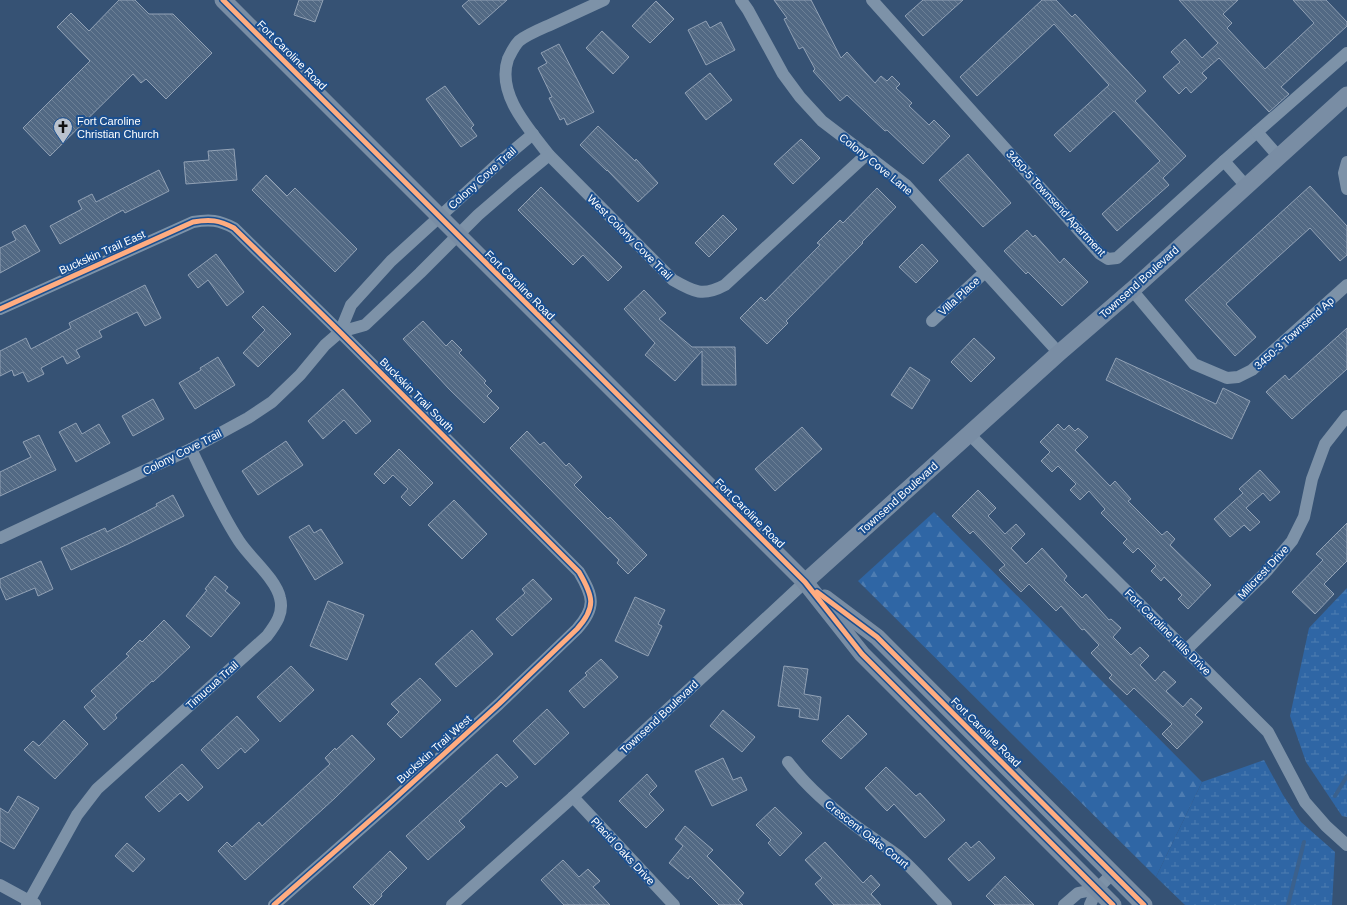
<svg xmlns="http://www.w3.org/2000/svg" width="1347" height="905" viewBox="0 0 1347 905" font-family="Arial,sans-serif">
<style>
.forest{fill:url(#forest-firs)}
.wetland{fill:url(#wetland-marsh)}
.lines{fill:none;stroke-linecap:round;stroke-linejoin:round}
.stream{stroke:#3b618d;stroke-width:4}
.building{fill:url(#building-back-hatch);stroke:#92a2b6}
.street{stroke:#7d92a8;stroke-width:12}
.secondary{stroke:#798da4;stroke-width:17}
.cycleway-casing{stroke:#1b4f8f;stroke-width:8}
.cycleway{stroke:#ffac80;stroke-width:5}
.labels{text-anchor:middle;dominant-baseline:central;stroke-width:4;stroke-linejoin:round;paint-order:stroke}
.street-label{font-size:11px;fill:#fff;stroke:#1b4f8f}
.poi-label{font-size:11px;fill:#fff;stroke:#1b4f8f;text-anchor:start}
</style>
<defs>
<pattern id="forest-firs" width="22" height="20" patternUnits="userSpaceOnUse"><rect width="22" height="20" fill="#2f66a5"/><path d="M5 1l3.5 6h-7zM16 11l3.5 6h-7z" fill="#4e7db2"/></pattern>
<pattern id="wetland-marsh" width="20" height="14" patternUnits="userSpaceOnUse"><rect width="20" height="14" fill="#2f66a5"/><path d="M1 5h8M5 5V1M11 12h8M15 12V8" fill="none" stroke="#4e7db2"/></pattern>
<pattern id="building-back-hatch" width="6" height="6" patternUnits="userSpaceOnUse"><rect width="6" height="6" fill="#526984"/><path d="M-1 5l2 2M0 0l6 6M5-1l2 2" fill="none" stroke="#6c8096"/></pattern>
</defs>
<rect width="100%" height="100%" fill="#365274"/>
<polygon class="forest" points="934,512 1202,782 1156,877 858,581"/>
<g class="wetland">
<polygon points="1347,588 1347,817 1342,816 1306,762 1290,716 1309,628"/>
<polygon points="1264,760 1283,795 1301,822 1335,852 1332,905 1185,905 1156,877 1202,782"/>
</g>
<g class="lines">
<g class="stream">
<polyline points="1335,796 1347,776"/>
<polyline points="1288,905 1304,842"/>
</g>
</g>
<g class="building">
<polygon points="119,0 135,0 149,14 173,14 212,53 166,99 146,79 141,83 133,74 50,156 23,128 90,61 57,27 71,13 89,31"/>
<polygon points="299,0 323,0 315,22 294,15"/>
<polygon points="469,0 507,0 479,25 462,6"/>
<polygon points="774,0 811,0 841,58 847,52 875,83 881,76 887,81 892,76 900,84 896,88 912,103 909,106 929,125 934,120 950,136 923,164 887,130 885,131 847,95 840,101 813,71 815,69 803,47 799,49 784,19 787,18"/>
<polygon points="923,0 963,0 923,36 905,16"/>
<polygon points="1042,0 1056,0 1072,17 1075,14 1146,91 1135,101 1186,156 1163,178 1169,185 1117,231 1102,214 1160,161 1114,111 1070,152 1054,135 1109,85 1054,24 977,96 960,77"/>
<polygon points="1179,0 1238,0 1223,14 1232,23 1227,28 1265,69 1314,23 1293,0 1326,0 1347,22 1347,26 1281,87 1289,94 1269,112 1219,58 1202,73 1207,78 1191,93 1186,87 1179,94 1163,77 1180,62 1171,52 1185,39 1202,58 1218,43"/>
<polygon points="656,1 674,19 650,43 632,26"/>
<polygon points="706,21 710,28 721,22 735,50 706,65 688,30"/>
<polygon points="602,31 629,57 613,74 586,48"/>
<polygon points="559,44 594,112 567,125 564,118 560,120 549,98 552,97 538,68 547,63 541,53"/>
<polygon points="710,73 732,100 706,120 685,93"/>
<polygon points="445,86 474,125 471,128 477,136 461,147 426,99"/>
<polygon points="598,126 635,161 636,159 658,183 638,202 607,170 607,171 580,145"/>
<polygon points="801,139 820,158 793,184 774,164"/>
<polygon points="234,149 237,180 186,184 184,162 209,160 208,151"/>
<polygon points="968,154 1011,203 983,227 939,180"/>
<polygon points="159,170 169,191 125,213 123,210 60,244 50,226 82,209 78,201 92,194 96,202"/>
<polygon points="266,175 287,196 295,188 357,249 335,272 252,190"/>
<polygon points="1310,186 1347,226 1347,255 1340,261 1310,228 1226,304 1256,337 1235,356 1185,300"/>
<polygon points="541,187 622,267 608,281 583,255 573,265 518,210"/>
<polygon points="877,188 896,207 862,242 863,243 786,321 788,323 767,344 740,318 761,297 765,301 820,245 817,243 840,220 843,223"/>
<polygon points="723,215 737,229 709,257 695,243"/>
<polygon points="25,225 40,251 0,273 0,248 16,240 12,232"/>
<polygon points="1027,230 1033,237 1035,235 1060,263 1064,258 1088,282 1062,306 1028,272 1026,274 1004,251"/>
<polygon points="922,244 938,261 916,283 899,267"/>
<polygon points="216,254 244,292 227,306 208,280 198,288 188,275"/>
<polygon points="145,285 161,318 145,326 137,312 99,331 102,337 76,350 80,357 67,364 63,356 41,368 44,374 28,382 23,372 14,376 12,370 0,376 0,351 26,338 31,349 71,328 69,323"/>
<polygon points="644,290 666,313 659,319 692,347 735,347 736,385 702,385 702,351 675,381 645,355 655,343 624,309"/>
<polygon points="263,306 291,334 258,367 243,353 265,330 252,317"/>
<polygon points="423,321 446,346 452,340 462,350 459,353 486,381 484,383 492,391 487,396 499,408 484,423 449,389 403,339"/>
<polygon points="1347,328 1347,369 1292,419 1266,392 1285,375 1289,380"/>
<polygon points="974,338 995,358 971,382 951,362"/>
<polygon points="218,357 235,385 195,409 179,383 201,370 200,368"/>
<polygon points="1116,358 1216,404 1223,388 1250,401 1232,439 1106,380"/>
<polygon points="910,367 930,380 912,409 891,395"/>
<polygon points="343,389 371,421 356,434 344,420 323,439 308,421"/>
<polygon points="153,399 164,419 133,436 122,416"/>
<polygon points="76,423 82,434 99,424 110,443 76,462 59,432"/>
<polygon points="1058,424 1064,430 1069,425 1075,431 1078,428 1088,437 1075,450 1110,486 1115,481 1131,499 1128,501 1162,535 1167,531 1175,539 1170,545 1211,585 1188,609 1178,599 1182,595 1164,577 1161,581 1151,571 1156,566 1138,548 1133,553 1123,543 1127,539 1101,513 1105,509 1089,491 1080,500 1070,490 1076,484 1058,466 1052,472 1041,461 1050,452 1040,442"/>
<polygon points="802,427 822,449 775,491 755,469"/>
<polygon points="527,431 540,445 544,442 566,466 569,463 582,477 574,485 608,519 610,517 647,555 628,574 617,563 619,560 510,448"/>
<polygon points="39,435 56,470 0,496 0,472 31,457 23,442"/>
<polygon points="286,441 303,465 258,495 242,471"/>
<polygon points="399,449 433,483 410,506 401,497 408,489 393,475 384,484 374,474"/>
<polygon points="1260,470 1280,492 1270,501 1263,493 1246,508 1260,522 1250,531 1244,525 1230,537 1214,519 1243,493 1239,489"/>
<polygon points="978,490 996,508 988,516 1005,534 1016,524 1025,534 1011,548 1026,564 1042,548 1067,576 1064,580 1082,598 1086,594 1109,620 1111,619 1121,628 1113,637 1131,655 1140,647 1149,656 1140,665 1155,681 1164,671 1176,682 1166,691 1183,707 1191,698 1202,708 1195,715 1203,722 1177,749 1162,734 1172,724 1134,688 1127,695 1109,678 1112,675 1091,653 1099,645 1084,629 1082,630 1061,606 1056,611 1029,584 1021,592 999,570 1005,565 973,531 970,534 952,516"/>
<polygon points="173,495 184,516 128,544 71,570 61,548 105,528 107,532 157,506 156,504"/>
<polygon points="454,500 487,534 462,559 428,525"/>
<polygon points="1347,523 1347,561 1324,584 1334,594 1315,614 1292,592 1323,560 1316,554"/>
<polygon points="309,525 314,533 321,529 343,563 315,580 289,537"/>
<polygon points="41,561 53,589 38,596 35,588 6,600 0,586 0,579"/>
<polygon points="215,576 228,587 225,591 240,603 211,637 186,616 207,590 205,589"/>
<polygon points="533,579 552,599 512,636 496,619 525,593 522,589"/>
<polygon points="635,597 665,610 658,624 662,626 648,656 615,641"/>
<polygon points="328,601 364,615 347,660 310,646"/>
<polygon points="164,620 190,647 153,682 152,681 115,715 117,718 104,730 84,707 96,696 91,691 129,656 126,654 140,640 142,642"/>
<polygon points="472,630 493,654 456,687 435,664"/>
<polygon points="601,659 618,677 584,708 569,691 587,675 585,673"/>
<polygon points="291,666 314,690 280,722 257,697"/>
<polygon points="784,666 808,669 804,694 821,697 818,720 799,717 800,709 778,706"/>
<polygon points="420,678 441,700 401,738 387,724 399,712 391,704"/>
<polygon points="547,709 569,733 535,765 513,741"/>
<polygon points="723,710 755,737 742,752 710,726"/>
<polygon points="848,715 867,734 841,759 822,741"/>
<polygon points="237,716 259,740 245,753 241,748 218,769 201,750"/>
<polygon points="64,720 88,744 55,779 24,750 33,741 39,746"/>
<polygon points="352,735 375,759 335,798 245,880 218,851 227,842 232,847 259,822 262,826 330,764 325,758 335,748 336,750"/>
<polygon points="497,754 518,777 506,787 501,782 459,821 465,827 428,860 406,836"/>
<polygon points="723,758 733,780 741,777 747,790 712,806 695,771"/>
<polygon points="182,764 203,787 188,801 180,793 159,812 145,797"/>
<polygon points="886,767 916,796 920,793 945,820 925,838 894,804 887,811 865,788"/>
<polygon points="647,774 657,786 649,794 664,810 646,828 619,801"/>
<polygon points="18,796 39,808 14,849 0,841 0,808 8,813"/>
<polygon points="775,807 802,833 780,856 768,843 771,840 756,825"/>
<polygon points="685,826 713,850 707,856 744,893 738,900 743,905 719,905 690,876 688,879 669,863 683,846 675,839"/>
<polygon points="979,841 995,858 969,881 948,859 966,842 971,848"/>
<polygon points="825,842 863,883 871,875 880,885 871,894 881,905 834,905 815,884 822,878 805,860"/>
<polygon points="127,843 145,859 133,872 115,856"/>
<polygon points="390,851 407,868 381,894 382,896 373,905 371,905 353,887"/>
<polygon points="563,860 579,877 588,869 600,881 593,887 610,905 564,905 541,880"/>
<polygon points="1005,876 1034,905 995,905 986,896"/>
</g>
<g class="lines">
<g class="street">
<path d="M604,0c-17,8 -35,16 -52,24 -11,5 -24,10 -33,17 -5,5 -8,12 -11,18 -12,35 21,70 41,96l124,125c21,12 30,17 52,5l142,-131"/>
<polyline points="741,0 748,10 783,74 800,97 822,121 906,185 1059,353"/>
<polyline points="872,0 1100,254 1108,259 1117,258 1224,161 1347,53"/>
<polyline points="1257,132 1279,157"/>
<polyline points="1224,161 1246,186"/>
<polyline points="1347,162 1344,173 1347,189"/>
<polyline points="1132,290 1194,364 1227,378 1238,377 1252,370 1347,285"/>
<path d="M0,309l193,-87c17,-3 26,-2 41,6l106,104 239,240c14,24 18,35 -2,57l-78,75 -108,98 -117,103"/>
<polyline points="932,321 985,272"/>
<polyline points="340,332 365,325 420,273 478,215 515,183 549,155"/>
<polyline points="969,434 1268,732 1305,802 1326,826 1347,845"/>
<polyline points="0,538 191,449 248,418 272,402 300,375 325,345 340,332 351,305 391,261 503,159 533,134"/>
<polyline points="1186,650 1265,573 1292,541 1304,517 1312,479 1325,444 1347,416"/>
<path d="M788,762c21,28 48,50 76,70 11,8 23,15 33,23 18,15 32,33 49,50"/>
<polyline points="573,797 674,905"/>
<polyline points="0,885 35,904"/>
<path d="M27,905l50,-90 20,-26 170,-153c9,-12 17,-23 13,-38 -4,-19 -30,-40 -41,-57 -19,-29 -33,-61 -48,-92"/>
<polyline points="452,905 573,797 805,582"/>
<polyline points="1064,905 1078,893 1097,889"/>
<polyline points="1090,905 1097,889 1112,874"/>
</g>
<g class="secondary">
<polyline points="223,0 805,582 862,654 1113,905"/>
<polyline points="805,582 1059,353 1132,290 1347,95"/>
<polyline points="825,598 877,637 1144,905"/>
</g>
<g class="cycleway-casing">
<g id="cycleway">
<polyline points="223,0 805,582 862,654 1113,905"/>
<path d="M0,309l193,-87c17,-3 26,-2 41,6l106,104 239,240c14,24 18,35 -2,57l-78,75 -108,98 -117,103"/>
<polyline points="817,592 877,637 1144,905"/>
</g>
</g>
<use href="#cycleway" class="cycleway"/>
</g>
<defs>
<g id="church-pin" transform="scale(1)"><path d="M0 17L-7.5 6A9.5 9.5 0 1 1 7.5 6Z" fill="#b9c2ce" stroke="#1b4f8f"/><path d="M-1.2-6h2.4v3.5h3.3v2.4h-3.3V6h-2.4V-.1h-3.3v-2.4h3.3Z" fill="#111"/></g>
</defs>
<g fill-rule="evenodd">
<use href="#church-pin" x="63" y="127"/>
</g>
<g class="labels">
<g class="street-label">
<text transform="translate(292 55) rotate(45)">Fort Caroline Road</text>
<text transform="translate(876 164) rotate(39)">Colony Cove Lane</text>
<text transform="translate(482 178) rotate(-42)">Colony Cove Trail</text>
<text transform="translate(1056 203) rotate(47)">3450-5 Townsend Apartment</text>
<text transform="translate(630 237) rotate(45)">West Colony Cove Trail</text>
<text transform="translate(102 252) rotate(-24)">Buckskin Trail East</text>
<text transform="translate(1139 282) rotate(-42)">Townsend Boulevard</text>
<text transform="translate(520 285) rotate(45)">Fort Caroline Road</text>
<text transform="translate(959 296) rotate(-43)">Villa Place</text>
<text transform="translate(1294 333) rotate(-42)">3450-3 Townsend Ap</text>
<text transform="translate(417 395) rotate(45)">Buckskin Trail South</text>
<text transform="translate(182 452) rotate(-27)">Colony Cove Trail</text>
<text transform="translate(898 498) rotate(-42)">Townsend Boulevard</text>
<text transform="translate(750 513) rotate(45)">Fort Caroline Road</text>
<text transform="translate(1263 572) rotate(-47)">Millcrest Drive</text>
<text transform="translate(1168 632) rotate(45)">Fort Caroline Hills Drive</text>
<text transform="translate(212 685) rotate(-42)">Timucua Trail</text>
<text transform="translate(659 717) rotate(-43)">Townsend Boulevard</text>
<text transform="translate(986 732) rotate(45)">Fort Caroline Road</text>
<text transform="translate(434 749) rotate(-42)">Buckskin Trail West</text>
<text transform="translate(867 834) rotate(38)">Crescent Oaks Court</text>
<text transform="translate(623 851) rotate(47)">Placid Oaks Drive</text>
</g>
<g class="poi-label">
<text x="77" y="121">Fort Caroline<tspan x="77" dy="13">Christian Church</tspan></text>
</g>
</g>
</svg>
